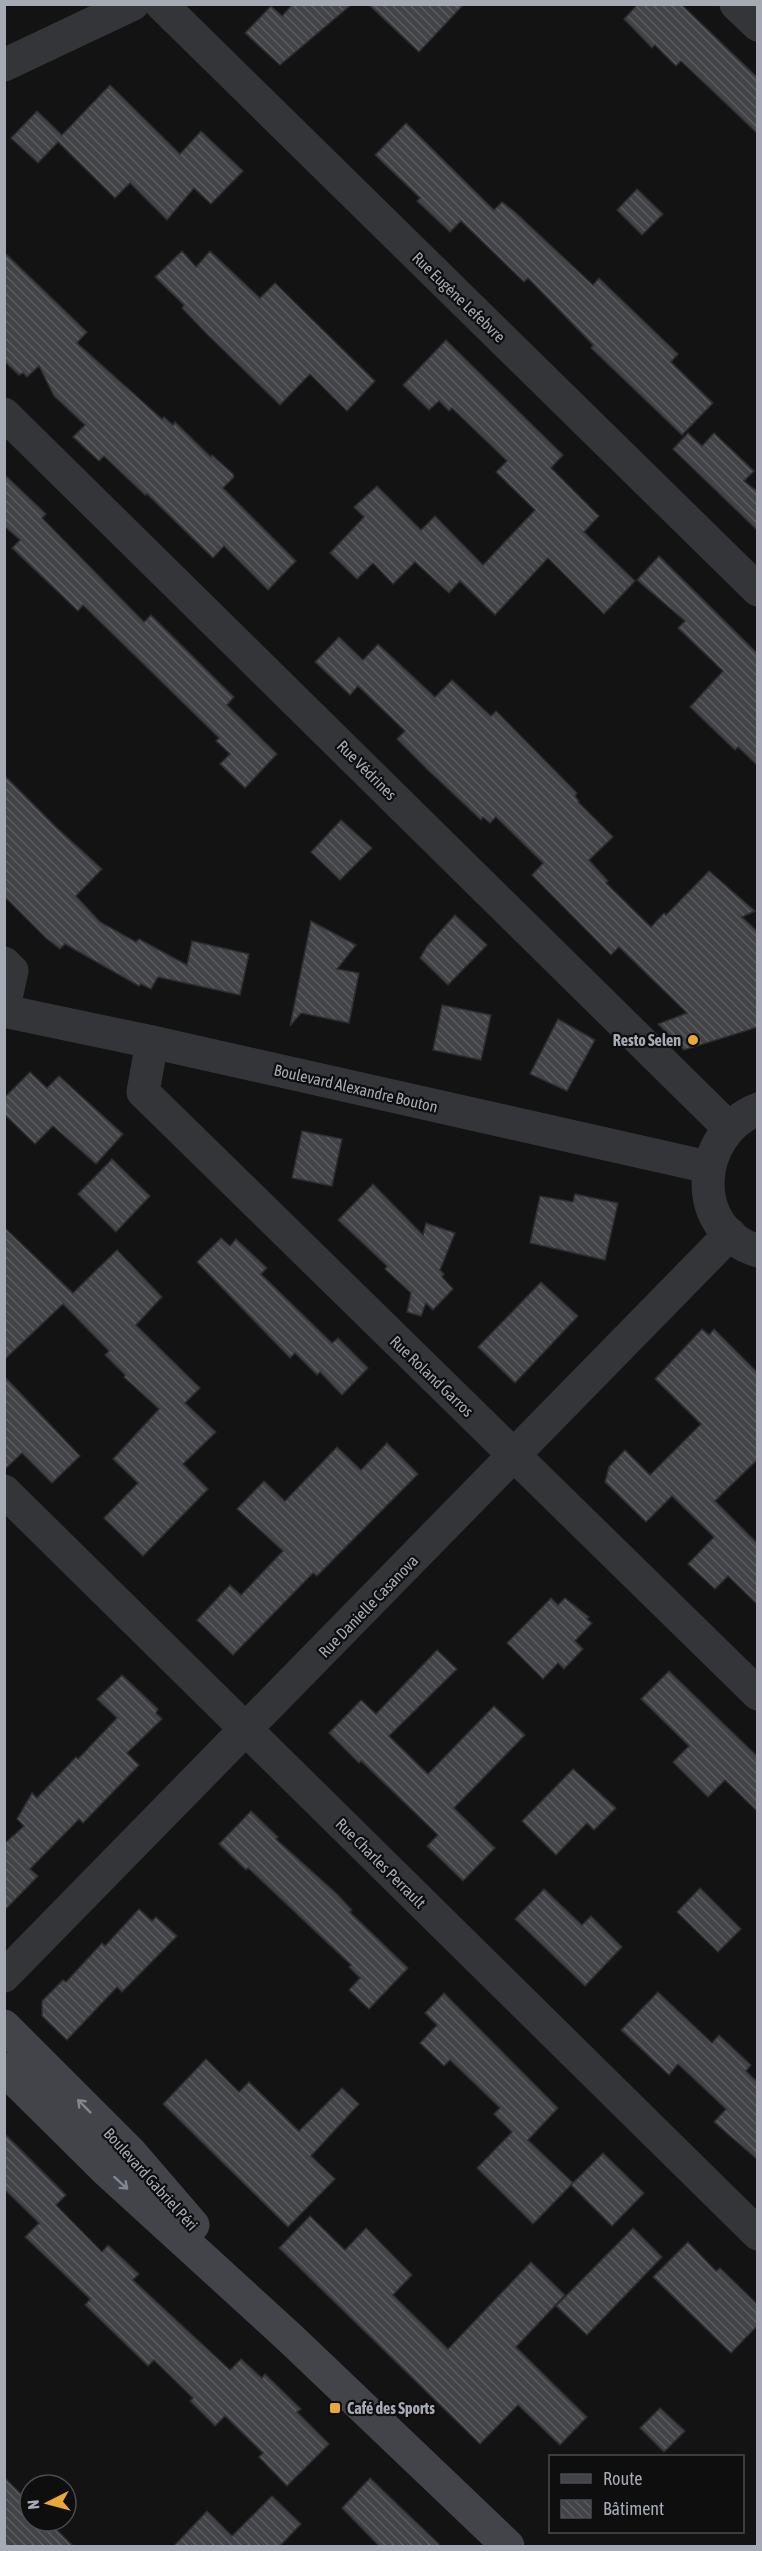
<svg xmlns="http://www.w3.org/2000/svg" width="762" height="2551" viewBox="0 0 762 2551" font-family="'Asap Condensed',sans-serif">
<style>
.building{fill:url(#building-back-hatch);stroke:#2d2d30;stroke-width:1.5}
.lines{fill:none;stroke-linecap:round;stroke-linejoin:round}
.minor{stroke:#343539;stroke-width:33}
.tertiary{stroke:#343539;stroke-width:33}
.secondary{stroke:#424449;stroke-width:33}
.oneway{stroke:#82868f}
.poi-dot{fill:#eaa936;stroke:#0e0e0f;stroke-width:2}
.labels{text-anchor:middle;dominant-baseline:central;stroke-width:4.5;stroke-linejoin:round;paint-order:stroke}
.street-label{font-size:16px;fill:#a5aab4;stroke:#0e0e0f}
.poi-label{font-size:16px;font-weight:bold;fill:#a5aab4;stroke:#0e0e0f;text-anchor:end}
</style>
<defs>
<pattern id="building-back-hatch" width="6" height="6" patternUnits="userSpaceOnUse" patternTransform="scale(1.5)"><rect width="6" height="6" fill="#424347"/><path d="M-1 5l2 2M0 0l6 6M5-1l2 2" fill="none" stroke="#5a5b5f"/></pattern>
</defs>
<rect width="100%" height="100%" fill="#131314"/>
<g class="building">
<polygon points="293,4 352,4 280,65 245,33 271,6 282,16"/>
<polygon points="368,4 464,4 419,52"/>
<polygon points="638,4 681,4 758,78 758,134 681,61 676,66 655,45 652,48 624,19"/>
<polygon points="110,85 180,154 201,131 243,171 211,204 194,188 167,220 130,183 115,198 58,142 38,163 11,138 37,111 62,135"/>
<polygon points="406,123 494,210 502,202 515,212 593,285 599,278 678,354 671,362 713,403 682,435 591,348 593,345 528,278 524,282 461,221 450,232 417,201 420,198 375,155"/>
<polygon points="637,189 663,214 642,235 617,210"/>
<polygon points="182,251 196,267 210,251 260,298 275,283 375,381 347,411 310,374 280,405 206,333 182,308 184,305 155,277"/>
<polygon points="4,252 87,332 77,343 162,419 164,417 173,425 175,422 211,457 212,455 233,474 234,477 223,488 296,561 268,590 224,546 213,558 147,494 145,495 104,456 99,461 73,437 85,425 54,396 39,366 27,377 23,373 19,375 4,361"/>
<polygon points="446,340 563,455 551,468 599,516 584,532 635,581 604,614 548,558 495,615 460,581 449,593 415,562 393,584 373,563 357,579 330,553 364,517 354,507 377,486 421,530 435,516 483,565 535,510 496,472 507,461 452,408 449,411 439,401 429,410 403,385"/>
<polygon points="688,433 702,446 714,433 754,471 744,481 758,492 758,531 673,449"/>
<polygon points="4,474 46,514 42,518 144,622 151,615 234,697 227,705 277,754 245,788 220,764 230,754 216,741 219,738 83,605 78,611 12,548 20,540 4,526"/>
<polygon points="659,556 758,654 758,766 738,747 735,750 690,707 723,671 678,628 685,621 637,580"/>
<polygon points="339,637 363,660 378,644 435,697 452,680 491,716 496,711 577,793 575,796 579,801 578,802 613,837 589,860 608,881 606,883 651,927 664,913 666,915 709,871 755,911 742,917 758,932 758,1027 684,1050 658,1024 687,1013 619,947 611,955 532,875 543,863 496,817 490,823 483,817 481,820 430,772 397,739 405,731 358,686 350,695 315,662"/>
<polygon points="4,775 57,828 102,869 76,896 100,922 136,942 139,939 187,965 192,941 249,954 240,995 158,977 151,989 141,984 139,986 65,944 60,949 46,938 4,896"/>
<polygon points="341,820 372,848 340,880 311,852"/>
<polygon points="455,915 487,945 448,985 420,958 427,946"/>
<polygon points="311,921 356,945 337,969 359,973 349,1023 301,1013 290,1026"/>
<polygon points="442,1005 491,1015 481,1060 433,1050"/>
<polygon points="558,1019 595,1040 567,1091 530,1074"/>
<polygon points="30,1072 47,1088 59,1076 123,1134 96,1164 53,1126 35,1144 4,1114 4,1098"/>
<polygon points="302,1131 342,1139 332,1186 292,1178"/>
<polygon points="112,1159 150,1196 116,1232 78,1194"/>
<polygon points="373,1184 423,1235 426,1223 455,1233 440,1270 444,1274 442,1277 453,1289 433,1310 426,1303 421,1316 407,1312 411,1293 385,1269 387,1266 338,1220"/>
<polygon points="575,1194 618,1203 605,1260 530,1243 540,1196 573,1202"/>
<polygon points="4,1227 73,1293 117,1250 162,1297 136,1325 200,1388 185,1403 216,1432 183,1464 208,1489 143,1556 104,1518 138,1483 113,1459 159,1409 124,1377 125,1375 105,1355 109,1351 63,1304 4,1360"/>
<polygon points="221,1238 230,1246 236,1239 267,1268 261,1274 332,1343 338,1338 368,1368 342,1395 320,1372 317,1375 295,1353 290,1358 197,1262"/>
<polygon points="541,1282 578,1316 515,1383 478,1347"/>
<polygon points="702,1329 709,1335 714,1329 758,1373 758,1459 715,1501 758,1544 758,1605 728,1576 715,1589 688,1564 714,1537 672,1496 646,1522 605,1482 609,1467 625,1450 650,1475 701,1424 655,1379"/>
<polygon points="4,1376 80,1456 52,1483 22,1453 4,1470"/>
<polygon points="387,1443 418,1474 317,1576 313,1573 233,1655 197,1620 230,1585 241,1595 283,1551 237,1509 264,1481 285,1501 337,1447 361,1470"/>
<polygon points="551,1598 558,1605 565,1598 589,1617 587,1619 592,1623 575,1641 583,1649 564,1669 558,1663 543,1679 507,1643"/>
<polygon points="437,1650 457,1669 389,1736 428,1774 494,1706 525,1735 454,1808 495,1848 463,1881 427,1846 438,1835 361,1761 359,1763 329,1733 361,1700 376,1714"/>
<polygon points="669,1671 758,1757 758,1812 725,1780 708,1797 673,1762 689,1746 641,1699"/>
<polygon points="122,1675 158,1709 156,1713 162,1719 127,1753 139,1765 83,1823 79,1819 30,1869 38,1876 4,1911 4,1844 24,1826 17,1819 32,1793 37,1798 76,1757 78,1759 117,1718 97,1699"/>
<polygon points="573,1769 616,1808 594,1830 587,1823 556,1855 522,1821"/>
<polygon points="251,1811 278,1837 276,1839 336,1893 352,1910 350,1912 408,1968 369,2009 349,1990 360,1978 349,1967 351,1965 248,1868 246,1870 219,1844"/>
<polygon points="700,1888 741,1929 718,1952 677,1912"/>
<polygon points="544,1889 582,1925 591,1916 622,1947 585,1986 515,1919"/>
<polygon points="139,1909 152,1921 156,1917 177,1936 122,1992 117,1987 67,2040 42,2016 42,2001 63,1980 66,1982 102,1943 105,1946"/>
<polygon points="658,1992 712,2043 719,2035 751,2065 746,2071 755,2080 758,2078 758,2160 714,2122 726,2109 678,2064 669,2075 621,2030"/>
<polygon points="444,1993 558,2108 528,2140 573,2183 533,2224 477,2168 512,2132 494,2114 500,2108 450,2060 444,2066 420,2043 437,2025 425,2013"/>
<polygon points="206,2059 239,2092 249,2082 299,2131 342,2088 359,2104 311,2156 335,2179 288,2227 163,2104"/>
<polygon points="4,2133 66,2195 56,2205 102,2252 108,2245 139,2274 133,2280 230,2370 241,2359 262,2378 265,2374 301,2409 297,2412 329,2444 287,2486 259,2457 263,2453 225,2416 215,2426 190,2401 193,2398 154,2360 148,2366 85,2305 90,2299 25,2237 39,2223 4,2189"/>
<polygon points="603,2153 644,2193 612,2226 571,2185"/>
<polygon points="310,2216 345,2250 366,2228 412,2275 393,2295 448,2349 531,2262 565,2295 516,2347 587,2417 560,2445 518,2405 480,2444 279,2248"/>
<polygon points="633,2228 662,2257 587,2335 556,2306"/>
<polygon points="688,2242 716,2271 720,2268 758,2305 758,2325 731,2353 653,2277"/>
<polygon points="660,2408 685,2431 664,2452 640,2428"/>
<polygon points="4,2477 30,2503 30,2521 48,2521 74,2547 4,2547"/>
<polygon points="370,2478 442,2547 380,2547 342,2508"/>
<polygon points="272,2496 301,2524 279,2547 173,2547 207,2511 232,2536"/>
</g>
<g class="lines">
<g class="minor">
<polyline points="161,4 758,590"/>
<polyline points="736,4 758,25"/>
<polyline points="4,65 133,4"/>
<polyline points="4,414 728,1127"/>
<polyline points="4,963 12,971 4,1007"/>
<polyline points="152,1042 143,1092 758,1694"/>
<polyline points="4,1491 758,2234"/>
<polyline points="4,1976 730,1234"/>
</g>
<g class="tertiary">
<polyline points="4,1011 152,1042 708,1167"/>
<path d="M758,1109c-63,25 -70,121 0,142"/>
</g>
<g class="secondary">
<polyline points="4,2026 131,2153 193,2225"/>
<polyline points="4,2069 106,2170 290,2338 508,2546"/>
</g>
</g>
<defs><path id="oneway-shaft" d="M-6 0H5M1.5-3L5.5 0L1.5 3" fill="none" stroke-width="1.6" stroke-linecap="round" stroke-linejoin="round" transform="scale(1.5)"/></defs>
<g class="oneway">
<use href="#oneway-shaft" transform="translate(84 2106) rotate(-135)"/>
<use href="#oneway-shaft" transform="translate(121 2183) rotate(42)"/>
</g>
<g class="poi-dot">
<circle cx="693" cy="1040" r="6"/>
<rect x="329" y="2402" width="12" height="12" rx="3"/>
</g>
<g class="labels">
<g class="street-label">
<text transform="translate(459 297) rotate(44)">Rue Eugène Lefebvre</text>
<text transform="translate(367 770) rotate(45)">Rue Védrines</text>
<text transform="translate(356 1088) rotate(13)">Boulevard Alexandre Bouton</text>
<text transform="translate(432 1376) rotate(44)">Rue Roland Garros</text>
<text transform="translate(368 1606) rotate(-46)">Rue Danielle Casanova</text>
<text transform="translate(381 1863) rotate(45)">Rue Charles Perrault</text>
<text transform="translate(151 2179) rotate(48)">Boulevard Gabriel Péri</text>
</g>
<g class="poi-label">
<text x="681" y="1040">Resto Selen</text>
<text x="347" y="2408" text-anchor="start">Café des Sports</text>
</g>
</g>
<rect width="762" height="2551" fill="none" stroke="#a5aab4" stroke-width="12"/>
<rect x="549" y="2455" width="195" height="78" fill="#0e0e0f" stroke="#4a4c51" stroke-width="1.5"/>
<rect x="561" y="2474" width="30" height="9" fill="#424449" stroke="#4a4c51" stroke-width="1.5"/>
<text x="603" y="2485" font-size="18" fill="#a5aab4">Route</text>
<rect x="561" y="2500" width="30" height="18" fill="url(#building-back-hatch)" stroke="#4a4c51" stroke-width="1.5"/>
<text x="603" y="2515" font-size="18" fill="#a5aab4">Bâtiment</text>
<g transform="translate(48 2503) rotate(264)"><circle r="28" fill="#0e0e0f" stroke="#4a4c51" stroke-width="1.5"/>
<path d="M0-4.5L10 22L0 15L-10 22Z" fill="#eaa936"/>
<text y="-9" font-size="16" font-weight="bold" text-anchor="middle" fill="#a5aab4">N</text>
</g>
</svg>
